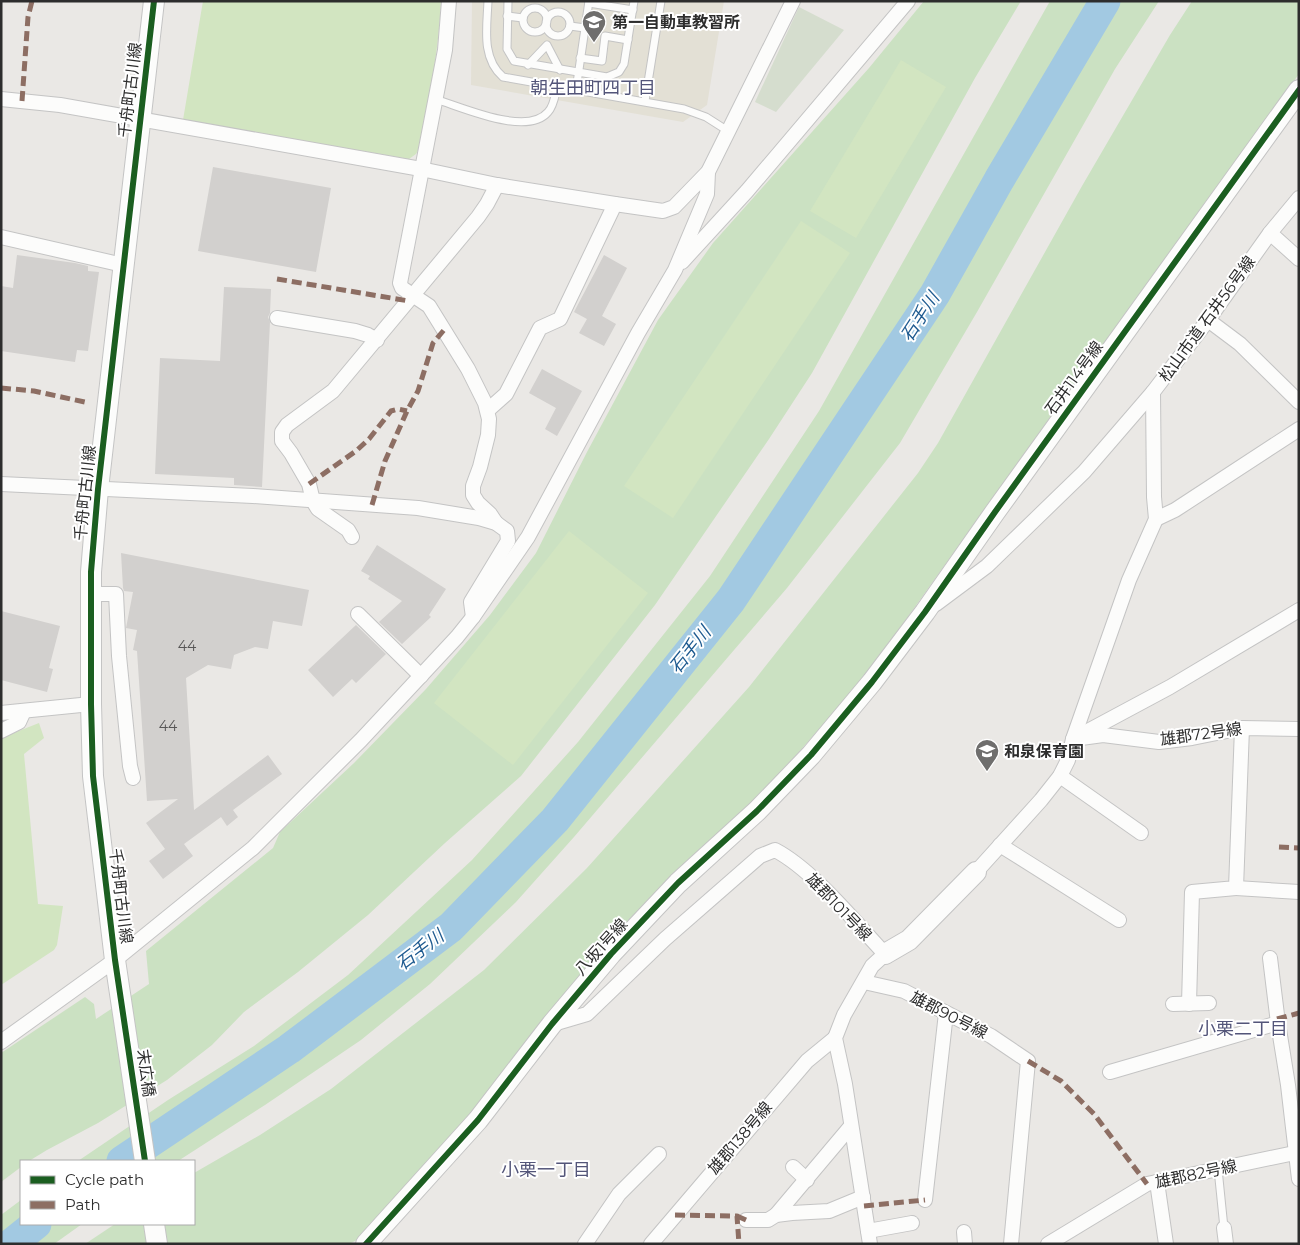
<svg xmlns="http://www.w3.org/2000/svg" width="1300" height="1245" viewBox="0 0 1300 1245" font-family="Montserrat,'Noto Sans JP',sans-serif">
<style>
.education{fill:#e3e0d5}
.green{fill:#cbe1c2}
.cemetery{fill:#d5ddce}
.pitch{fill:#d2e5c1}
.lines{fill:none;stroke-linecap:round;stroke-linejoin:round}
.river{stroke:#a2c9e2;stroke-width:31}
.building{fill:#d2d0ce}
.lane-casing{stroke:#c4c4c4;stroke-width:9}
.street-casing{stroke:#c4c4c4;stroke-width:16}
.secondary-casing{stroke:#c4c4c4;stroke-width:22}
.lane{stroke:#fcfcfb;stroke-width:7}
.street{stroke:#fcfcfb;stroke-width:14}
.secondary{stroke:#fcfcfb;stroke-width:20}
.quiet{stroke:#8d6e63;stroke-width:5;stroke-dasharray:10 5;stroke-linecap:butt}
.cycleway-casing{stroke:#fff;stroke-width:9}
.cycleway{stroke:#1b5e20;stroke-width:6}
.labels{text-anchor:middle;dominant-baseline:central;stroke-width:4;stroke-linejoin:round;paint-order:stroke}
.number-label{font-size:14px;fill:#575656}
.poi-label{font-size:16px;font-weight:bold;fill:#2d2d2d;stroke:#fff;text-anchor:start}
.street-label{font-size:16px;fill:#2d2d2d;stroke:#fff}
.neighbourhood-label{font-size:18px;fill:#535579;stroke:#fff}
.water-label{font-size:18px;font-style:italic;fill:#1f5b90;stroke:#fff}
</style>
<rect width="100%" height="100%" fill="#eae8e5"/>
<polygon class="education" points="472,1 724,1 707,105 683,122 471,85"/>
<g class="green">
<polygon points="924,1 1021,1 975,78 812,373 769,439 655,605 521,776 445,843 368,915 298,972 244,1012 212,1045 167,1080 98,1123 47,1150 29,1161 21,1161 21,1167 1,1182 1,1053 85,997 94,1004 96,1019 149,984 146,951 273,848 280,832 354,763 426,689 490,615 536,553 587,452 658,320 713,243 869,68"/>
<polygon points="1050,1 1159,1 1115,69 977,312 900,443 787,588 574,837 516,902 430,984 361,1040 265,1105 178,1161 78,1161 168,1100 254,1046 348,975 472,860 578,742 710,576 819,411"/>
<polygon points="1192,1 1299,1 1299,74 1203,205 1143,293 1071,388 875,663 854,689 778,776 728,825 508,1068 438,1155 367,1235 349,1244 85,1244 115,1224 194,1224 194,1173 260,1135 331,1089 484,970 587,868 749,687 918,473 938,443 1082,186 1170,35"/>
<polygon points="21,1200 21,1224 82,1224 54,1244 1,1244 1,1215"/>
</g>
<polygon class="cemetery" points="799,7 844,30 776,112 755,102"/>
<g class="pitch">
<path d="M203,1h238c-2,49 -12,97 -21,146l-4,7 -7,5 -226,-39z"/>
<polygon points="901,60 946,87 856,238 810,211"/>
<polygon points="801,221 850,253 673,518 624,486"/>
<polygon points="569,531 648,593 513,765 434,703"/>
<polygon points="39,723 44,738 24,754 38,904 63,906 57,945 54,950 1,985 1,738"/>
</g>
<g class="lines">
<g class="river">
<polyline points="122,1161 289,1049 451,927 555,820 731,600 935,294 999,180 1105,1"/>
<polyline points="11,1244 36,1224"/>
</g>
</g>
<g class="building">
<polygon points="213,167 331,188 316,272 198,251"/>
<polygon points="17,255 75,263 88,266 88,271 99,272 88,351 77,350 75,362 1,351 1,286 13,288"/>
<polygon points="604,255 627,268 602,316 616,324 604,346 579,333 587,319 574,312"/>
<polygon points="224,287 271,289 270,313 268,317 270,322 262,487 234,485 234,478 155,474 160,358 220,361"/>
<polygon points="542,369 582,391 557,436 545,429 556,408 529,393"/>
<polygon points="377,545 446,589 429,615 431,617 402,644 379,622 402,601 368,579 370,576 361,571"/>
<polygon points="121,553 309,590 302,626 273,621 268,649 255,647 234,655 231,669 208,665 186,678 194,810 268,755 282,774 233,810 238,817 227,826 221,817 184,844 193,856 163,879 149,861 165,849 146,823 178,799 147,801 137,651 133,650 137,630 126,628 133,592 124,591 123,588"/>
<polygon points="1,611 60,626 49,668 53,669 47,692 1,680"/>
<polygon points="356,625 386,654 356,683 352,679 333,697 308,670"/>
</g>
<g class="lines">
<g class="lane-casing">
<g id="lane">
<path d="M488,1c-1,26 -7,57 15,76l181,32 22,8 22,14"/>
<polyline points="508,1 507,49 514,61 607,77 619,72 624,64 634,1"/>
<polyline points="589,3 633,10"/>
<circle cx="535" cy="20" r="12"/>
<circle cx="558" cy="24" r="12"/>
<polyline points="507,16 523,18"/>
<polyline points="570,26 585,28"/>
<polyline points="580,58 602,61 605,36 628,40"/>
<polyline points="528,65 547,45 560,70"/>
<polyline points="576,90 589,1"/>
<path d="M435,99c27,8 92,38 113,13 6,-6 7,-17 9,-25"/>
<polyline points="645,101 661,1"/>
<polyline points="1218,1169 1224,1228"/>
</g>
</g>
<g class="street-casing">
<g id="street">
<polyline points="449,1 445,50 400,283 402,288 429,306 468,369 485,403 489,419 488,435 480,467 473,486 473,495 478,503 490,514 496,523"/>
<polyline points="1,99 60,105 421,169 497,185 615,204 663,211 674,207 708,172 793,1"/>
<polyline points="1270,233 1299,259"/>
<polyline points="1,237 123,265"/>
<polyline points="682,262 747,191 908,1"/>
<polyline points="277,318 355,331 368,335 377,340"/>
<polyline points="1208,320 1240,344 1299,402"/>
<polyline points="488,410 506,394 540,328 560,319 615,204"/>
<polyline points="1,484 253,496 418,508 479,518 496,523 507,531 508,541 471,602 473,617"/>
<polyline points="1156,519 1175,510 1299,429"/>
<polyline points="352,537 348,530 318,509 313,501 309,484 291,453 282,441 282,432 287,425 333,391 478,217 487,204 497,185"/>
<polyline points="91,594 116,594 119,656 130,766 133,778"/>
<polyline points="936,604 987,566 1084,472 1153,392"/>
<polyline points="358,614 421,676"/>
<polyline points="1,713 91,704"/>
<polyline points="1,731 19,722 24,711"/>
<polyline points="1081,738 1103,735 1159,742 1192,738 1242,728 1299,729"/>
<polyline points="1073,739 1170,687 1299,610"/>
<polyline points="1060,776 1141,833"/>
<polyline points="1000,845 1119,920"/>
<polyline points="976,872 1041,800 1060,776 1068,760 1073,739 1129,580 1156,519 1154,497 1153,392 1208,320 1270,233 1299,198"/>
<polyline points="1236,888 1299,892"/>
<polyline points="1270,958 1278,1023"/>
<polyline points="864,982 904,991 991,1036 1028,1061 1011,1244"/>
<polyline points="1173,1004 1209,1003"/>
<polyline points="1189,1004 1192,892 1236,888 1242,728"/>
<path d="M553,1024l34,-10 78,-75 95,-83 15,-6c38,20 80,72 110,104l-13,12 -28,49 -9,23 10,46 25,160"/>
<polyline points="1,1042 115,960 253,848 361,740 457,637 473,617 528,537 638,333 675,270 707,194 708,172"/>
<polyline points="1110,1072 1278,1023 1288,1085 1299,1179"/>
<polyline points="793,1167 807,1180"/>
<polyline points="1157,1182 1166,1244"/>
<polyline points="925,1200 946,1013"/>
<polyline points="776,1215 851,1126"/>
<polyline points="746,1220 768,1220 776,1215 792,1213 829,1211 863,1197"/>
<polyline points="1224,1228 1226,1244"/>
<polyline points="868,1231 912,1223"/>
<polyline points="964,1232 965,1244"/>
<polyline points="585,1244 619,1194 659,1154"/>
<polyline points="651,1244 807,1061 835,1038"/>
<polyline points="1048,1244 1147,1184 1299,1152"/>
</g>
</g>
<g class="secondary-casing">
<g id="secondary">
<polyline points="885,954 909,940 976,872"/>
<polyline points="145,1161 115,960 93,776 91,704 91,572 98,489 154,1"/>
<polyline points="154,1224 157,1244"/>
<polyline points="366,1244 478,1120 552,1024 611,954 678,883 757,811 811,755 872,682 925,612 995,512 1299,90"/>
</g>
</g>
<use href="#lane" class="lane"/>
<use href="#street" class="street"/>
<use href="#secondary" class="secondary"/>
<g class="quiet">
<polyline points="22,101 28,17 32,1"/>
<polyline points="277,279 409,301"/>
<polyline points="1,388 34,391 89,403"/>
<polyline points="309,484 356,451 369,439 391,411 398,409 407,411"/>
<polyline points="372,505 385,461 407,411 418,391 433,343 444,330"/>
<polyline points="1279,847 1299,848"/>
<polyline points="1277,1019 1299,1013"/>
<polyline points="1028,1061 1061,1081 1094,1114 1147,1184"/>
<polyline points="864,1206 925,1200"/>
<polyline points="675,1215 737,1216 739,1244"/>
<polyline points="737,1216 746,1220"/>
</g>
<g class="cycleway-casing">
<g id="cycleway">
<polyline points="145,1161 115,960 93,776 91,704 91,572 98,489 154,1"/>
<polyline points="366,1244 478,1120 552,1024 611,954 678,883 757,811 811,755 872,682 925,612 995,512 1299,90"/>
</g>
</g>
<use href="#cycleway" class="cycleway"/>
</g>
<defs>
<g id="school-pin" transform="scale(1.25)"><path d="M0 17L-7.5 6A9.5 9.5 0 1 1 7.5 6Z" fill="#6f6e6d" stroke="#fff"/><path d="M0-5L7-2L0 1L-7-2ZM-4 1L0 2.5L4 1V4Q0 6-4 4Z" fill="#fff"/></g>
</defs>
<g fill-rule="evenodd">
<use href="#school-pin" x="594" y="22"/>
<use href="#school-pin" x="987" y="751"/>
</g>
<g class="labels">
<g class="number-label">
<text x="187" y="646">44</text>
<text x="168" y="726">44</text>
</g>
<g class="poi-label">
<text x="612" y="22">第一自動車教習所</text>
<text x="1004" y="751">和泉保育園</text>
</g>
<g class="street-label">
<text transform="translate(130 90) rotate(-83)">千舟町古川線</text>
<text transform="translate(1207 319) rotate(-54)">松山市道 石井56号線</text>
<text transform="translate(1074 378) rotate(-54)">石井114号線</text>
<text transform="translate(85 493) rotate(-84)">千舟町古川線</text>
<text transform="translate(1201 734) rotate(-8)">雄郡72号線</text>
<text transform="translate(121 896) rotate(83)">千舟町古川線</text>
<text transform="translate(839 907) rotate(46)">雄郡101号線</text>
<text transform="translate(601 947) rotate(-48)">八坂1号線</text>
<text transform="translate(949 1015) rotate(27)">雄郡90号線</text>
<text transform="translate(146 1073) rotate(82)">末広橋</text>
<text transform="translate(740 1138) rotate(-50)">雄郡138号線</text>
<text transform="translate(1196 1174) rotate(-12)">雄郡82号線</text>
</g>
<g class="neighbourhood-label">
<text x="593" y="88">朝生田町四丁目</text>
<text x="1243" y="1029">小栗二丁目</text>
<text x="546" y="1170">小栗一丁目</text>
</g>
<g class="water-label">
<text transform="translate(920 317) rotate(-57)">石手川</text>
<text transform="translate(690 650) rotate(-51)">石手川</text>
<text transform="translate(420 950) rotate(-37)">石手川</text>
</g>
</g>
<rect width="1300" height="1245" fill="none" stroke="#2d2d2d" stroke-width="5"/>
<rect x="20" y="1160" width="175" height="65" fill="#ffffff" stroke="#ababab"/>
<rect x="30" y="1176" width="25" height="8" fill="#1b5e20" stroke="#ababab"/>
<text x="65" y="1185" font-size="15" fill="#2d2d2d">Cycle path</text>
<rect x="30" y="1201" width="25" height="8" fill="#8d6e63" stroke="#ababab"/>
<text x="65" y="1210" font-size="15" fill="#2d2d2d">Path</text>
</svg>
